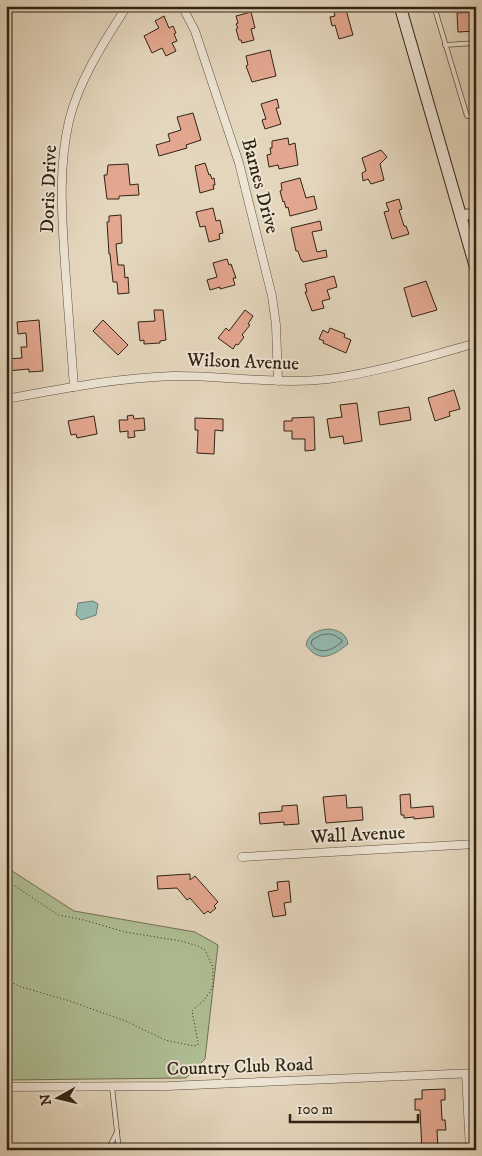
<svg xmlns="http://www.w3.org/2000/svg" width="482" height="1156" viewBox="0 0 482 1156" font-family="'IM FELL DW Pica',serif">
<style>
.green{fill:#afbf95;stroke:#707154}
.water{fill:#95b9b0;stroke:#6d7d72}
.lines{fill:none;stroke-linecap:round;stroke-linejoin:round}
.shore{stroke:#626e62;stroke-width:1}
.stream{stroke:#6d7d72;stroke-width:2.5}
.building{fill:#e3a78f;stroke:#302314}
.service-casing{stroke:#5d503e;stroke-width:5.5}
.minor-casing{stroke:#5d503e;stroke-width:9}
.tertiary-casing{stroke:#5d503e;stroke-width:12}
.secondary-casing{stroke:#302314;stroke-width:13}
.path{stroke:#302314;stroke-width:1;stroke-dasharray:1 2.5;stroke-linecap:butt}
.service{stroke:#ede4d4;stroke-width:4}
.minor{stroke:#ede4d4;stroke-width:8}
.tertiary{stroke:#ede4d4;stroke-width:10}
.secondary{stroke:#ede4d4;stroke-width:11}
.labels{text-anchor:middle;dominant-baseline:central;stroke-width:4;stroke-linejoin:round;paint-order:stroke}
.street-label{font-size:19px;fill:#302314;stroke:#ede4d4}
</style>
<rect width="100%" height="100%" fill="#e4d6bd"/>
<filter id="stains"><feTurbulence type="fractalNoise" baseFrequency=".004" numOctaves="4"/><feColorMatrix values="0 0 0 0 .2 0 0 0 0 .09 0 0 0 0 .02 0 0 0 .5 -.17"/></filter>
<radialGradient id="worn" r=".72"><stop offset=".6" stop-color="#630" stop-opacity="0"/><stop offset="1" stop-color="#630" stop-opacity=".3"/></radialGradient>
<polygon class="green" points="6,867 74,911 195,932 218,945 205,1059 186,1078 6,1080"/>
<g class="water">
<polygon points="93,601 98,604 96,615 81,620 76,615 78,603"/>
<path d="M329,629c9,1 18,5 19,15 -15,12 -29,20 -42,1 2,-12 12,-15 23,-16z"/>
</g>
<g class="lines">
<path class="shore" d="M329,634l5,1 8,5v2c-10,8 -22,14 -31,2l1,-4 9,-5z"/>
<polyline class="stream" points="6,12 10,6"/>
</g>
<g class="building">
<polygon points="341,6 345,6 353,35 339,39 335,25 332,26 330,17 335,16 333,8"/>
<polygon points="251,12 255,28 251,29 254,40 242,43 241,40 239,40 236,29 238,28 236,24 238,23 236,16"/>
<polygon points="476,12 476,31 458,32 457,13"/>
<polygon points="164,16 169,28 173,26 176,33 174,34 177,41 172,43 176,51 166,56 162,48 152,53 144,36 159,28 155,21"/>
<polygon points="270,50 276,76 252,82 246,66 248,65 246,56"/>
<polygon points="277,99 279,108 276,108 281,124 265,129 262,120 266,119 261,104"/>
<polygon points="193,113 201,140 186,145 187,148 159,156 156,145 170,141 168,134 181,130 177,117"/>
<polygon points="288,138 289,145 295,143 298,165 279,169 278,165 269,167 267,155 271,154 270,148 272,148 272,141"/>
<polygon points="381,150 387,157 380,164 384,180 371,184 368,179 363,181 362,173 366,171 362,158"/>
<polygon points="205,163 209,175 210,174 212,179 214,178 215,185 213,185 214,189 200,193 195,166"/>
<polygon points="128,164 130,185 138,184 139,195 119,196 119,199 107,199 104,175 107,175 108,165"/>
<polygon points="300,178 306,198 314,196 317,209 290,216 288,207 286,208 284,201 283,202 280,191 282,190 281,183"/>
<polygon points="399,199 402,209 399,210 404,226 406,226 409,234 392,239 384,212 389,211 386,203"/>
<polygon points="213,208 216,221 220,220 223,233 219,234 220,239 209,242 205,226 200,227 196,212"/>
<polygon points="121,215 122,243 116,244 118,265 124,265 125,278 128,277 129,293 118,294 117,282 113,282 110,254 109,254 107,222 109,222 109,216"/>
<polygon points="320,221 322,230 312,232 317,252 326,250 327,257 303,262 302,260 301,260 298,251 296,251 291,228"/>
<polygon points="227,259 229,265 231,264 236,278 233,278 235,285 220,289 220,287 210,290 207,280 217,277 213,263"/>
<polygon points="334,276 337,287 327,290 330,299 322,301 324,308 312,311 305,292 307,292 305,284"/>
<polygon points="426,281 437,310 412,317 404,288"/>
<polygon points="154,310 163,310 166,340 160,341 160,343 144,344 144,340 140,341 138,322 155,321"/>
<polygon points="245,310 253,316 248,324 250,325 242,335 244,337 238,345 236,344 233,349 218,338 226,328 229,331"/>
<polygon points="39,320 43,371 29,372 29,369 6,371 6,359 22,358 21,347 27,347 26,333 18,334 17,322"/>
<polygon points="103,320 128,345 118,355 93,331"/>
<polygon points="330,328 345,334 344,337 351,340 346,353 323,343 324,341 319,339 323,330 328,333"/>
<polygon points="454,390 460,409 449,412 450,416 435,421 428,398"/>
<polygon points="357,403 362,441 344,444 343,436 330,438 327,419 342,417 340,405"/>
<polygon points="409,407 411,420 380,425 378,412"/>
<polygon points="133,415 134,419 144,418 145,430 134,431 135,437 128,438 128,431 120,432 119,420 128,420 127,416"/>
<polygon points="94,416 97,434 77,438 76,434 71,435 68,421"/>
<polygon points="314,417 315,450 305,451 305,439 292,439 292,431 284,431 284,421 292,421 292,418"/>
<polygon points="195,418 223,419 223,431 215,430 214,454 197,453 198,430 195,430"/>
<polygon points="410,794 411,808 433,806 434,817 414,819 414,817 404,818 404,815 401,815 400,795"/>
<polygon points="346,795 347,808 362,807 363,820 326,823 323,797"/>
<polygon points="297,805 299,824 284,825 284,822 260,824 259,813 282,811 282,806"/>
<polygon points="190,874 190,880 195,876 218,902 214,906 216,908 210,913 208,911 204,914 190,898 187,900 177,888 158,889 157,876"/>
<polygon points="289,881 291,902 284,903 286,915 273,917 268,892 278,890 277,882"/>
<polygon points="445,1089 445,1100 441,1100 442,1120 445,1120 446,1130 437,1130 438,1150 422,1150 420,1110 415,1110 415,1099 422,1099 422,1090"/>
</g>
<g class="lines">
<g class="service-casing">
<g id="service">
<polyline points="434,6 467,116 476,116"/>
<polyline points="459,6 461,8 476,7"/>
<polyline points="445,45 476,43"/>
<polyline points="112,1087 119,1150"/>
<polyline points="108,1150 117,1132"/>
</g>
</g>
<g class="minor-casing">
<g id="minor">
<polyline points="182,6 195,31 239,163 272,296 276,325 278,381"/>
<path d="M74,387c-3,-41 -6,-81 -9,-122 -3,-48 -7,-96 4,-144 10,-41 35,-79 58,-115"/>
<path d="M6,399c55,-10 110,-21 166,-23 52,-1 104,9 156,3 51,-7 99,-22 148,-36"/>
<polyline points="242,857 476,844"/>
<polyline points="466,1074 470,1150"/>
<polyline points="6,1087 168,1086 476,1073"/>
</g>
</g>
<g class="tertiary-casing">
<polyline id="tertiary" points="460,215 476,214"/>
</g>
<g class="secondary-casing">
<polyline id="secondary" points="400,6 476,269"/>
</g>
<polyline class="path" points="6,880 58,915 84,920 125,932 181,941 198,946 205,950 213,967 213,985 210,992 205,999 192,1011 198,1042 198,1045 194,1046 165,1040 128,1022 70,1001 21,987 6,980"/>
<use href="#service" class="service"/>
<use href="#minor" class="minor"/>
<use href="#tertiary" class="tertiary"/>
<use href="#secondary" class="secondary"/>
</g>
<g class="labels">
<g class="street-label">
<text transform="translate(260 186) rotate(75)">Barnes Drive</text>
<text transform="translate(49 189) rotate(-88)">Doris Drive</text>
<text transform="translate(243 362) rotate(2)">Wilson Avenue</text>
<text transform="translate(358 835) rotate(-3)">Wall Avenue</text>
<text transform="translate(240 1067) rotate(-2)">Country Club Road</text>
</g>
</g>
<rect width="482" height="1156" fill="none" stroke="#e4d6bd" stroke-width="25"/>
<rect x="8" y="8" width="467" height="1141" fill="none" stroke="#302314" stroke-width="2.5"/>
<rect x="12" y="12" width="457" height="1131" fill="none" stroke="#302314"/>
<g transform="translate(58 1098) rotate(262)" stroke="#ede4d4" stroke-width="4" paint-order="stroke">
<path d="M0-4L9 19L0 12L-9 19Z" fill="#302314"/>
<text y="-8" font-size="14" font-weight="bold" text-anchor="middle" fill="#302314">N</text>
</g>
<path d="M290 1114v8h128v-8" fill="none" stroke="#302314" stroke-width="2.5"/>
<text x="297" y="1114" font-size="15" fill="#302314" stroke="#ede4d4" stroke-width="4" paint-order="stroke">100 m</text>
<rect width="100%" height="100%" filter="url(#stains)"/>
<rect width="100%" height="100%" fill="url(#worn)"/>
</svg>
